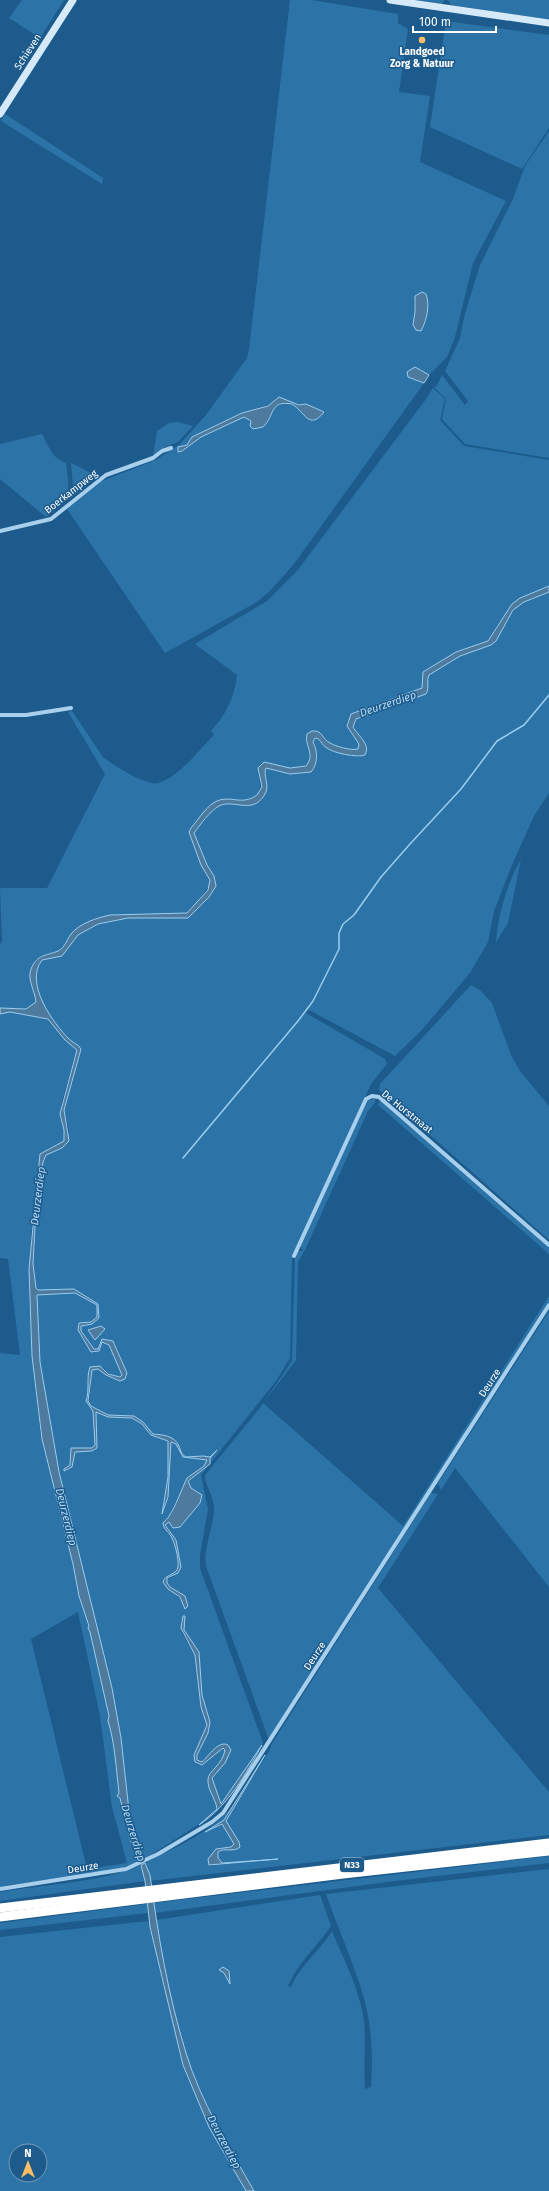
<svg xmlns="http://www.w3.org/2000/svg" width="549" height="2191" viewBox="0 0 549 2191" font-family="'Fira Sans',sans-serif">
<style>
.green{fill:#2c74a8;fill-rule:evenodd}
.water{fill:#4e7a9d;stroke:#9bcdef}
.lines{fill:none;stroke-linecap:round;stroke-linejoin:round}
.stream{stroke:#9bcdef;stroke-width:1.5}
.street{stroke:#a8d0ed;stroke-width:4}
.secondary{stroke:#d5e9f9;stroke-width:7}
.highway{stroke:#fff;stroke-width:9}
.poi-dot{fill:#fdbe66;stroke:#1c5b8c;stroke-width:1.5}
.labels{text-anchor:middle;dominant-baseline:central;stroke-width:3;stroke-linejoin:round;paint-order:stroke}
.shield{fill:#1c5b8c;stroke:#bbcedc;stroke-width:1}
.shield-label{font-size:9px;font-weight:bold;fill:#fff}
.street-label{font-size:10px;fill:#fff;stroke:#1c5b8c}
.poi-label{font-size:10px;font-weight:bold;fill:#fff;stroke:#1c5b8c}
.water-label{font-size:11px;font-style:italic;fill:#b4d9f4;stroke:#1c5b8c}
</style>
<rect width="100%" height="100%" fill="#1c5b8c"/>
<g class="green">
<polygon points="22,0 64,0 40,38 9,18"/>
<path d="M290,0h21l87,14v9l10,6 -9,63 31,4 -10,66 86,39 -33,62 -18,74 -8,20 -18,18 -14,-8 -7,10 16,6 -130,181 -24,27 -13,11 -92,51 -98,-144 35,-28 54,-21 24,-16 26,-29 41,-57 2,-9zM428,299l-2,22 -5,10 -8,-6 2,-13 -1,-12zM281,398l18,7 7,-1 18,8c-13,19 -20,-1 -32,-8 -20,-2 -20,10 -29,23l-8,2 -4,-3 -2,-7 -5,-2 -43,20 -19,14 -4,1v-5l9,-2 5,-8 50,-24 32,-10 1,-4z"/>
<polygon points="411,0 445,0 442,4"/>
<polygon points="448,0 549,0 549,20 451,5"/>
<polygon points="446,21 549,35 549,128 522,169 430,127"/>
<polygon points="5,114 103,178 102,184 1,121"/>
<polygon points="549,131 549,458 465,444 442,419 446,399 433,386 436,387 442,375 465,405 468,401 445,371 460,338 464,317 480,265 513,199 525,166"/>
<path d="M433,388l12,11 -5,21 24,26 85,14v126l-29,12 -22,26 -10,17 -32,11 -33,20 -1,16 -71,26 -4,12 12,18 -1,5 -6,1 -22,-6 -8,-10 -15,1c-3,11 8,19 0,30l-17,3 -29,-5 -3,6 3,20c-10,19 -28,6 -43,12 -11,4 -20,19 -27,27l-2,4 12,33 9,15v5l-19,25 -7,4 -74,1c-13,3 -29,8 -39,19 -4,5 -6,14 -13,17 -12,5 -21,2 -27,17 -3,9 4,25 5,34l-10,7 -26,-1v-63l2,-5 -2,-52h47l58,-114 -37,-62 4,-1 31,46c10,8 43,29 55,26 20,-5 42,-34 56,-48l-3,-4c15,-16 24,-35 26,-56l-42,-31 72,-43 30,-30 129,-172z"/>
<polygon points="178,422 193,426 178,442 160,449 153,456 157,431 169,423"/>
<path d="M42,434c7,13 10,24 24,29 4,32 6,34 -20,54l-46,-38v-35z"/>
<polygon points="71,463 97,476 70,499 73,486"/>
<path d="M549,592v201l-15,23 -22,49 -18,46 -6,31 -18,31 -49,58 -26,25 -86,-46 -3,3 79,46 2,5 -16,20 -79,174 -2,100 -14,23 -75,94 7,34 -8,46v13l63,175 -30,47 -12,14 -9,-26 13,-15 2,-19 -25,18 -4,-1 -1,-6 11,-22 2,-11 -8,-27 -3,-43 -16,-22 2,-14h-2l-2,8 1,9 13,22 6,52 6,18 -13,30 2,9 5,1 22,-17 2,2c-2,14 -17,23 -17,31 0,9 7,18 9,27l-10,11 -64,41 -14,-49 -8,-73 -9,-50 -53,-216 -19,-110 -3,-67 38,-2 22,12v12l-6,5 -12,1v10l14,20 6,-2 3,-9 7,3 13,30 -4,2 -12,-5 -2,-4 -14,-1c-3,11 0,23 -4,34l7,10 2,34 -3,3h-21l-1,17 -6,4 1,2 6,-3 4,-16 19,-2 3,-13 -1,-25 12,5 24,1 10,6 7,9 19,8v36l-5,37 5,-17 3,-54 5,1 7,13 24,3 -3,6 -18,13 -1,7 -9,15 -7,15 -6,7c0,6 5,8 8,13 4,7 8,23 7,31 -1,8 -13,7 -15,15l25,25 -21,-24v-3l8,-5 6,-8 -5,-27 -11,-15 4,-3 7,6 4,-1 20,-24 2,-8 -11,-7 -3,-7 22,-18v-6l-7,-1 -17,1c-5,-3 -5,-6 -7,-11 -5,-10 -17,-11 -26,-12l-19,-18 -26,-1 -19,-11 3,-34 6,-1 8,6 14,6 5,-2 2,-6 -12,-30 -5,-3 -11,3 -1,6h-4l-13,-18v-5l11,-2 7,-8 -1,-11 -24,-16 -36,1c-12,-9 3,-109 5,-128l3,-7 19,-9 4,-15 -5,-21 17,-61c-4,-4 -8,-6 -12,-10 -17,-17 -45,-56 -27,-79l20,-4 16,-21 20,-11 30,-6h60l21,-21 7,-11 -2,-10 -7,-11 -13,-32c6,-8 16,-22 25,-27 16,-8 35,11 47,-14 3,-8 -3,-17 -1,-24l25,6 21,-2c6,-9 8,-21 2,-29l2,-5h4l10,11 30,8 8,-8 -14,-22 3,-8 70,-25c3,-7 0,-13 3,-19l31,-19 31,-11 25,-38 8,-5zM100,1326l5,2 -10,12 -7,-10z"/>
<path d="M521,859l-13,64 -12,19c2,-28 11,-58 25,-83z"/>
<polygon points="471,985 480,990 492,1003 511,1055 520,1071 549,1106 549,1240 379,1090 380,1084"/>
<path d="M10,1012l38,7 17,21 12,10 -15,51 -2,16 4,13v11l-24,13 -8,70 -3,62 3,70 9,81 32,127 6,32 7,17 13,51 10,53 -1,3 3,4 3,19 5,50 -2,3 3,2 10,41 9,23 -18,6 -121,19v-534l20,2 -12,-96 -8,-1v-244zM78,1612l22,104 12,91 15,56 -40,6 -56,-230z"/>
<path d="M375,1098v5l-7,8 -63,139 -7,12 -2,98 -33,43 140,123 146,-230v7l-280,437 -63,-174c-3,-18 7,-37 8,-55 1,-14 -9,-24 -9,-36l54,-66 33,-48 3,-105 3,-5h5l-3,-5 67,-145z"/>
<polygon points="380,1100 549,1247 549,1254 378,1105"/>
<polygon points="549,1311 549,1587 455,1468 441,1490 438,1483"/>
<path d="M431,1493l7,1 -60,94 171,204v43l-399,46 -5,-18c31,-17 65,-29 88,-57l-9,14 -18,12 16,-8 12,20 -1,3 -14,1 -10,10 1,8 68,-8 -57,5 -3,-5 1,-7 18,-2 3,-5 -14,-21v-4l45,-71v-3z"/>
<polygon points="549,1856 549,1863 395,1881 155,1913 153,1903"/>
<path d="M141,1865l4,16 -145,20v-9c41,-7 104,-10 141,-27z"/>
<path d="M549,1869v322h-295c-25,-44 -51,-88 -68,-137 -15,-42 -23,-89 -30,-134l164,-25 11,31c-14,21 -33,36 -43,60l3,1c10,-23 28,-35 41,-56 11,27 26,55 31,84 4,24 0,50 2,74l6,-2c2,-29 1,-60 -7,-89 -10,-35 -26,-69 -38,-104z"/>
<polygon points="147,1904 148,1913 0,1930 0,1923"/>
<path d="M148,1921l32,132 9,28 57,110h-246v-254zM16,2151h24v24h-24z"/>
</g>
<g class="water">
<path d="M422,292l4,2c4,11 1,26 -5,37l-5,-1 -3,-5 2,-13v-16z"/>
<polygon points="415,367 429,375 424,383 408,377 407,372"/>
<path d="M279,397l20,8 7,-1 18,8c-15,19 -19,0 -32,-8 -23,-4 -17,12 -29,23l-10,2 -3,-3 1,-5 -7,-4 -43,20 -19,14 -4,1v-5l9,-2 5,-8 50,-24 26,-7z"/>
<path d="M549,586v6l-25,10 -11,8 -17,31 -5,4 -31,11 -31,19c-3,6 1,12 -3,19l-70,25 -3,8c5,9 18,17 12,28 -7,3 -32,-2 -38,-7 -6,-3 -6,-10 -12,-10l-2,4c5,9 5,22 -2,30l-21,2 -24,-6c-3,7 3,16 0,24 -12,25 -32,6 -47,14 -9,5 -19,19 -25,27l13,32 7,11 2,10 -7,11 -21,21h-60l-30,6 -20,11 -16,21 -20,4c-18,23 11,63 27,79 4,4 9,5 12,10l-17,61 5,31 -7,7 -16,7 -3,7 -8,65 -2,37 3,24 2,2 36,-1 24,15 1,14 -7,6 -11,2v5l13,18h4l4,-10 11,2 14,32 -2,6 -5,2 -14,-6 -8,-6 -6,1 -4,31 3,5 17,9 26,1 9,6 10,12c9,1 21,1 26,12 2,5 2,8 7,11l17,-1 7,1 7,-7 -7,8v6l-22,17 3,7 11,7 -2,8 -20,24 -7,1 -4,-6 -4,3 11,15 5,27 -3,6 -11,5v5l3,4 15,9 3,10 -3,3 -5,-12 -12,-8 -5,-7c2,-8 14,-7 15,-15 1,-8 -3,-24 -7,-31 -3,-5 -8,-7 -8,-13 2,-3 5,-4 6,-7 6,-8 14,-30 18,-38l17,-12 3,-6 -24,-3 -7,-13 -5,-2 -3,55 -6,17 6,-37v-36l-17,-6 -9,-11 -10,-6 -24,-1 -12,-5 1,36 -5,3 -17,1 -3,15 -8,4v-2l6,-4 1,-17h21l3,-3 -2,-34 -7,-10c4,-12 0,-23 4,-34l10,-1 8,8 12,3 2,-2 -13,-30 -7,-3 -3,9 -8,1 -13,-22 1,-7 12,-1 6,-5v-12l-22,-12 -38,2 3,67 19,110 53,216 9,50 8,73 14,49 -4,2 -9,-23 -10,-41 -3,-2 2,-3c-3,-25 -4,-50 -11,-72l1,-5 -19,-84 -2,-4 1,-2 -10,-30 -6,-32 -31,-125 -10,-83 -3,-87 11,-115 24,-13v-11l-4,-16 17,-64 -12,-10 -17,-21 -38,-7 -10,2v-6l26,1 10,-7c-1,-11 -9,-22 -5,-33 6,-15 15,-13 27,-18 7,-3 9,-12 13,-17 9,-11 26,-16 39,-19l77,-2 21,-23 2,-10 -9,-15 -12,-33 2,-4c7,-8 16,-23 26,-27 14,-6 25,5 40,-6l5,-8 -4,-19 6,-6 26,6 16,-2c10,-12 -2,-20 1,-32l5,-3c11,-1 10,8 18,12 5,3 21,8 28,6l1,-5 -12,-18 4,-12 71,-26 1,-16 33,-20 32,-11 24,-37 8,-6z"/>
<polygon points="101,1326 105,1329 95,1340 88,1330"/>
<path d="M183,1616h2l-1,14 15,22 3,43 8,27 -2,11 -11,22v5l5,2c7,-6 16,-22 26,-17l3,5 -6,13 -13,15 9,26 41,-59c-16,29 -34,61 -63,80l18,-16c-1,-10 -10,-19 -9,-30 0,-7 15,-15 17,-29l-2,-2 -21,17 -7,-3 -1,-7 13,-30 -6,-18 -6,-52 -14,-27z"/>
<path d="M265,1755l-39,66 13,21 1,5c-6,6 -16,0 -22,5v6l4,5 56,-4 -69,6 -1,-6 8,-10 15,-2 3,-3 -12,-20 -17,8 19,-12z"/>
<path d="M145,1863l5,12c8,60 18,120 36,178 15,49 43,94 68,138h-8l-37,-64 -26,-62 -33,-138 -5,-46 -4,-16z"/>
<polygon points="223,1967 229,1971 230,1984 224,1973 219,1970"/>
</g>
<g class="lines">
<polyline class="stream" points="183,1158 298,1021 313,1001 339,949 339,933 343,924 354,915 381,877 410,844 461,789 497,741 524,725 549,695"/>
<g class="street">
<polyline points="0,531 51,519 106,475 153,458 162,451 171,448"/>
<polyline points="0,715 26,715 71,708"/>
<polyline points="294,1256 366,1099 372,1096 379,1097 549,1245"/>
<polyline points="0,1889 126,1869 158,1854 212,1822 223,1813 549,1305"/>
</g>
<g class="secondary">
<polyline points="390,0 549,23"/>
<polyline points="0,114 73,0"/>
</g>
<g class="highway">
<polyline points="0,1908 549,1843"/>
<polyline points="0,1917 343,1874 549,1851"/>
</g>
</g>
<circle class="poi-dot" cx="422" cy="40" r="4"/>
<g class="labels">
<rect class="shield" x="340" y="1858" width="24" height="14" rx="3"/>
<g class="shield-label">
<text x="352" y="1865">N33</text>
</g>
<g class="street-label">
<text transform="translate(28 52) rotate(-57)">Schieven</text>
<text transform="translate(71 492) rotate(-38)">Boerkampweg</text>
<text transform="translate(407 1112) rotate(39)">De Horstmaat</text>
<text transform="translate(490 1383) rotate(-57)">Deurze</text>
<text transform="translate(315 1656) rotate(-57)">Deurze</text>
<text transform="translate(83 1868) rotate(-9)">Deurze</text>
</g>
<g class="poi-label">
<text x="422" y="52">Landgoed<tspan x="422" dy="12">Zorg &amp; Natuur</tspan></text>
</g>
<g class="water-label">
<text transform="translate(388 704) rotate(-19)">Deurzerdiep</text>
<text transform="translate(38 1196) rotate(-83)">Deurzerdiep</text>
<text transform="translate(66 1517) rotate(76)">Deurzerdiep</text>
<text transform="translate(133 1833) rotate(73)">Deurzerdiep</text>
<text transform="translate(224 2142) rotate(62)">Deurzerdiep</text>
</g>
</g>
<g transform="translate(28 2163)"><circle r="19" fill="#1c5b8c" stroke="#779dba"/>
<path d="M0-3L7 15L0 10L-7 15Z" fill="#fdbe66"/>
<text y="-6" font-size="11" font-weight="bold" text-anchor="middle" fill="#ffffff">N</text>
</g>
<path d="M413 26v6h83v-6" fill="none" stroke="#ffffff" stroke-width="2"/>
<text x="419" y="26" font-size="12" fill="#ffffff" stroke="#1c5b8c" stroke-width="3" paint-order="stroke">100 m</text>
</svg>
